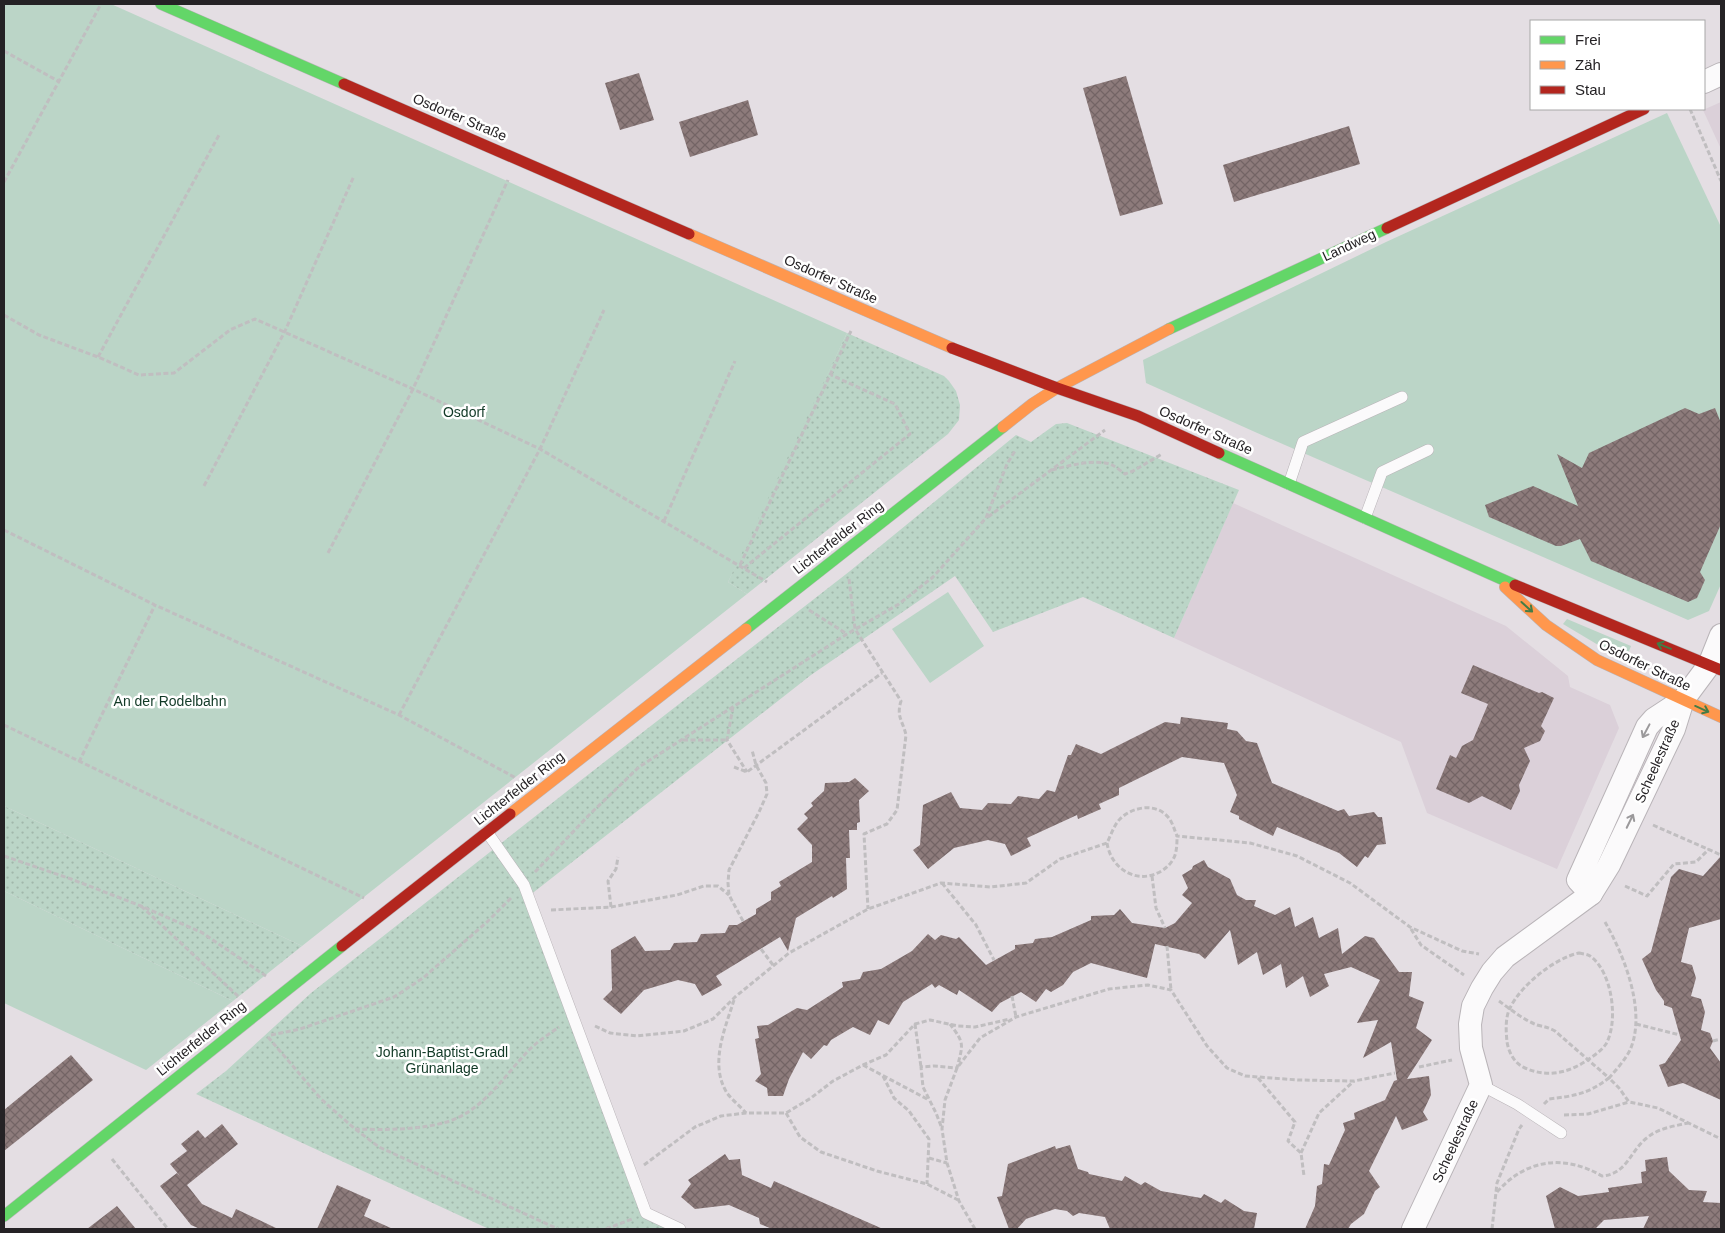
<svg xmlns="http://www.w3.org/2000/svg" width="1725" height="1233" viewBox="0 0 1725 1233" font-family="Helvetica,sans-serif">
<style>
.built{fill:#dbd0d9}
.green{fill:#bbd5c7}
.park{fill:url(#park-dots)}
.building{fill:url(#building-cross-hatch)}
.lines{fill:none;stroke-linecap:round;stroke-linejoin:round}
.lane-casing{stroke:#b9b4b8;stroke-width:12}
.street-casing{stroke:#b9b4b8;stroke-width:24}
.fast-casing{stroke:#b9b4b8;stroke-width:12}
.slow-casing{stroke:#b9b4b8;stroke-width:12}
.jam-casing{stroke:#b9b4b8;stroke-width:12}
.path{stroke:#c0bec0;stroke-width:3;stroke-dasharray:5 2.5;stroke-linecap:butt}
.lane{stroke:#fbfafb;stroke-width:11}
.street{stroke:#fbfafb;stroke-width:22}
.fast{stroke:#63d668;stroke-width:11}
.slow{stroke:#ff974d;stroke-width:11}
.jam{stroke:#b3261e;stroke-width:11}
.oneway{stroke:#447c46}
.oneway2{stroke:#9b999b}
.labels{text-anchor:middle;dominant-baseline:central;stroke-width:5;stroke-linejoin:round;paint-order:stroke}
.street-label{font-size:14px;fill:#252225;stroke:#fff}
.park-label{font-size:14px;fill:#113926;stroke:#fff}
</style>
<defs>
<pattern id="park-dots" width="8" height="8" patternUnits="userSpaceOnUse" patternTransform="scale(1.25)"><rect width="8" height="8" fill="#bbd5c7"/><path d="M2 2h.1M6 6h.1" fill="none" stroke="#a1b7ab" stroke-width="1.8" stroke-linecap="round"/></pattern>
<pattern id="building-cross-hatch" width="8" height="8" patternUnits="userSpaceOnUse" patternTransform="scale(1.25)"><rect width="8" height="8" fill="#8d7b7b"/><path d="M0 0l8 8M0 8l8-8" fill="none" stroke="#736465"/></pattern>
</defs>
<rect width="100%" height="100%" fill="#e4dee3"/>
<g class="built">
<polygon points="1721,102 1721,149 1703,110"/>
<polygon points="1233,503 1506,626 1568,676 1570,687 1610,705 1619,728 1557,869 1427,813 1401,742 1174,638"/>
</g>
<g class="green">
<polygon points="4,4 111,4 847,333 756,527 728,582 747,594 302,946 4,806"/>
<polygon points="1667,113 1721,227 1721,584 1709,611 1688,620 1255,432 1146,383 1143,360 1386,242"/>
<polygon points="948,592 984,646 930,683 892,629"/>
<polygon points="1567,619 1631,646 1625,661 1563,624"/>
<polygon points="4,891 233,1001 146,1070 4,1003"/>
</g>
<g class="park">
<polygon points="847,333 944,376 949,381 956,391 960,405 959,420 948,434 747,594 728,582"/>
<polygon points="1067,423 1239,490 1174,638 1083,597 993,632 955,576 811,675 525,899 642,1215 671,1229 489,1229 196,1094 226,1071 311,993 580,781 850,571 1016,435 1031,442 1056,424"/>
<polygon points="4,806 302,946 233,1001 4,891"/>
</g>
<g class="building">
<polygon points="639,73 654,120 620,130 605,83"/>
<polygon points="1126,76 1163,204 1120,216 1083,88"/>
<polygon points="748,100 758,135 690,157 679,122"/>
<polygon points="1349,126 1360,164 1234,202 1223,165"/>
<polygon points="1685,408 1699,414 1715,408 1721,423 1721,524 1700,572 1705,580 1697,598 1688,602 1591,561 1580,539 1561,546 1556,546 1489,517 1485,505 1533,486 1578,506 1557,454 1582,468 1589,453"/>
<polygon points="1473,665 1539,693 1542,692 1554,698 1541,726 1545,731 1540,741 1524,748 1530,761 1519,785 1520,791 1511,810 1482,796 1469,803 1436,789 1450,755 1456,758 1462,746 1473,740 1488,704 1461,693"/>
<polygon points="1181,717 1228,723 1227,729 1237,731 1246,741 1257,743 1272,783 1338,811 1344,809 1349,816 1374,812 1378,817 1382,817 1386,844 1377,845 1368,858 1365,856 1357,867 1339,853 1277,827 1273,836 1239,819 1239,816 1230,812 1237,795 1224,763 1182,757 1119,788 1119,795 1099,804 1101,809 1078,819 1077,815 1027,838 1031,846 1011,856 1005,844 988,840 954,848 928,869 913,850 920,845 923,805 951,792 960,808 982,810 988,803 1011,804 1018,796 1039,799 1047,790 1055,792 1068,755 1071,755 1076,744 1101,754 1165,722 1180,724"/>
<polygon points="855,778 869,791 859,800 860,822 857,823 857,830 849,830 850,858 846,858 847,889 833,898 832,896 796,918 788,951 780,937 716,976 722,985 702,996 695,984 678,980 644,990 621,1014 603,999 612,990 611,950 635,936 645,951 670,950 674,943 697,942 701,934 725,933 729,925 737,925 756,914 756,909 771,900 771,892 781,886 779,882 812,862 812,845 797,829 808,818 804,814 813,806 811,803 824,791 825,783 849,782"/>
<polygon points="1721,856 1721,919 1689,928 1681,962 1692,965 1696,978 1691,996 1701,999 1705,1012 1701,1030 1710,1033 1713,1041 1710,1048 1721,1063 1721,1100 1683,1083 1668,1087 1659,1065 1665,1063 1681,1040 1672,1008 1664,1005 1664,1001 1656,990 1642,959 1651,952 1671,877 1679,869 1703,876"/>
<polygon points="1204,860 1208,867 1230,879 1237,895 1246,900 1256,900 1254,906 1275,915 1290,907 1295,927 1313,917 1319,938 1338,928 1342,954 1365,936 1374,938 1399,972 1412,972 1409,996 1424,1002 1416,1028 1432,1040 1407,1079 1429,1076 1431,1095 1423,1112 1428,1120 1402,1130 1396,1116 1369,1171 1380,1187 1375,1191 1364,1214 1351,1224 1348,1229 1305,1229 1315,1206 1317,1186 1322,1184 1324,1164 1329,1165 1345,1130 1343,1123 1355,1119 1354,1113 1385,1100 1394,1081 1397,1080 1391,1042 1363,1058 1378,1020 1357,1023 1380,980 1351,967 1324,974 1329,986 1310,997 1303,976 1286,988 1281,964 1263,975 1257,952 1238,965 1230,930 1205,959 1199,954 1155,944 1147,978 1091,963 1073,972 1063,985 1051,992 1046,989 1036,1002 1021,992 1000,1003 992,1012 959,990 957,995 939,985 935,988 932,984 903,1002 889,1025 878,1020 870,1035 853,1027 831,1040 827,1046 824,1045 811,1059 803,1052 789,1079 783,1096 768,1096 767,1088 755,1081 761,1074 755,1039 759,1038 757,1026 768,1025 797,1008 807,1010 843,987 842,982 860,979 863,972 881,969 912,951 928,934 935,940 941,935 956,939 959,937 986,965 1015,949 1015,945 1033,943 1035,939 1052,937 1091,920 1091,916 1114,915 1120,909 1132,923 1165,928 1175,923 1192,903 1182,895 1188,888 1182,875 1192,869 1193,866"/>
<polygon points="71,1055 93,1080 4,1151 4,1110"/>
<polygon points="222,1124 238,1144 187,1185 202,1204 232,1218 236,1209 278,1229 200,1229 191,1225 160,1186 177,1173 180,1176 170,1164 187,1151 181,1144 198,1130 205,1138"/>
<polygon points="1070,1145 1078,1169 1088,1172 1089,1174 1122,1181 1125,1176 1141,1185 1145,1182 1161,1191 1201,1198 1204,1194 1221,1203 1225,1199 1244,1211 1257,1213 1254,1229 1110,1229 1105,1217 1079,1213 1073,1216 1067,1211 1055,1209 1026,1219 1017,1229 1009,1229 997,1197 1002,1196 1008,1164 1055,1146 1056,1149"/>
<polygon points="725,1154 729,1160 740,1159 742,1175 771,1188 774,1181 883,1229 772,1229 760,1224 759,1218 729,1205 695,1209 681,1197 691,1184 688,1180"/>
<polygon points="1667,1157 1669,1171 1689,1190 1707,1191 1703,1202 1721,1203 1721,1229 1643,1229 1649,1216 1604,1220 1595,1229 1555,1229 1546,1196 1560,1187 1578,1196 1609,1192 1608,1188 1642,1183 1641,1172 1646,1171 1645,1160"/>
<polygon points="337,1185 371,1200 364,1216 393,1229 317,1229"/>
<polygon points="117,1206 136,1229 87,1229"/>
</g>
<g class="lines">
<g class="lane-casing">
<g id="lane">
<polyline points="1289,484 1303,442 1402,397"/>
<polyline points="1365,518 1382,472 1428,450"/>
<polyline points="487,832 524,885 646,1213 680,1229"/>
<polyline points="1481,1085 1517,1104 1561,1133"/>
</g>
</g>
<g class="street-casing">
<g id="street">
<polyline points="1704,82 1721,74"/>
<polyline points="1591,894 1578,880 1647,727 1654,719 1683,700"/>
<polyline points="1413,1229 1481,1085 1471,1048 1470,1024 1473,1006 1482,988 1492,972 1505,957 1591,894 1609,865 1674,729 1683,700 1709,665 1721,635"/>
</g>
</g>
<g class="fast-casing">
<g id="fast">
<polyline points="161,4 344,84"/>
<polyline points="1169,329 1387,228"/>
<polyline points="1219,453 1515,585"/>
<polyline points="746,629 1003,427"/>
<polyline points="4,1216 342,946"/>
</g>
</g>
<g class="slow-casing">
<g id="slow">
<polyline points="689,234 952,348"/>
<polyline points="1003,427 1032,404 1057,388 1169,329"/>
<polyline points="1505,587 1546,625 1597,660 1721,717"/>
<polyline points="510,814 746,629"/>
</g>
</g>
<g class="jam-casing">
<g id="jam">
<polyline points="344,84 689,234"/>
<polyline points="1387,228 1644,109"/>
<polyline points="952,348 1057,388 1138,416 1219,453"/>
<polyline points="1515,585 1721,670"/>
<polyline points="342,946 510,814"/>
</g>
</g>
<g class="path">
<polyline points="4,51 58,81"/>
<polyline points="1690,109 1721,181"/>
<polyline points="4,182 101,4"/>
<polyline points="4,315 39,335 98,357 139,375 174,373 230,330 255,319 413,389 540,449 767,582"/>
<polyline points="98,357 219,135"/>
<path d="M1052,470c15,-4 45,-12 60,-5 4,2 9,6 13,9l8,-3 29,-17"/>
<polyline points="204,486 285,331 354,176"/>
<polyline points="988,517 1105,430"/>
<polyline points="664,521 735,361"/>
<polyline points="4,530 155,605 399,715 516,778"/>
<polyline points="328,553 413,389 508,180"/>
<polyline points="740,565 851,331"/>
<polyline points="744,568 910,434 895,404 831,375"/>
<path d="M849,579l6,50 46,72c-5,16 2,20 5,34l-9,75 -10,14 -23,10 4,75"/>
<polyline points="809,610 847,634"/>
<polyline points="733,707 727,740 747,772"/>
<polyline points="399,715 540,449 604,310"/>
<polyline points="4,725 364,898"/>
<polyline points="683,740 727,740"/>
<polyline points="79,762 155,605"/>
<polyline points="734,767 747,772 882,673"/>
<polyline points="1653,825 1721,855"/>
<path d="M1107,843c4,27 32,43 56,27 6,-4 12,-11 13,-19 1,-5 1,-10 1,-15"/>
<polyline points="4,856 71,879 141,906 201,932 266,976"/>
<polyline points="535,872 589,815 639,767 847,634 899,604 933,577 986,518 1007,464 1015,451"/>
<polyline points="1152,876 1156,908 1165,928"/>
<polyline points="942,883 976,925 994,960"/>
<polyline points="1625,886 1647,896 1674,864 1696,862 1709,849"/>
<polyline points="141,906 239,997"/>
<polyline points="611,907 608,881 616,869 618,857"/>
<polyline points="551,910 611,907 677,895 704,886 718,886 729,895"/>
<polyline points="743,921 729,895 728,883 729,870 759,812 767,794 766,783 756,765 752,750"/>
<path d="M1605,922c19,33 42,90 25,128 -5,10 -14,20 -21,28l10,10 10,14 29,6 63,31"/>
<polyline points="1411,929 1421,945 1464,975"/>
<polyline points="1167,946 1171,990"/>
<polyline points="761,949 773,965"/>
<path d="M1579,953c4,1 8,1 11,3 22,15 29,65 16,88 -4,6 -11,11 -17,15 -20,14 -41,19 -64,9 -11,-5 -16,-15 -18,-26 -1,-11 -2,-24 3,-34 11,-23 45,-50 69,-55z"/>
<polyline points="1012,996 1016,1017"/>
<path d="M734,1000c-9,29 -25,64 -7,93 5,7 13,13 19,20"/>
<path d="M1499,1001c11,8 25,19 38,24 7,2 11,2 18,6l54,47c-21,16 -35,18 -60,21l-5,5"/>
<polyline points="915,1024 921,1067"/>
<polyline points="1636,1024 1680,1035"/>
<path d="M595,1026l15,7 27,3 47,-5 29,-12 22,-22 54,-44 79,-44 73,-26 50,4 35,-4 34,-24 47,-16c4,-8 7,-18 13,-24 12,-12 34,-16 46,-4 6,5 8,14 11,21l73,7 47,13 53,27 60,44 52,24 17,3"/>
<polyline points="271,1035 300,1029 394,997 423,978 487,922 512,897"/>
<polyline points="268,1037 321,1099 355,1129 379,1147 558,1229"/>
<polyline points="1713,1041 1721,1039"/>
<polyline points="863,1065 929,1100"/>
<polyline points="1419,1067 1452,1060"/>
<polyline points="883,1076 894,1098 909,1111 929,1139 927,1184"/>
<polyline points="1258,1078 1295,1122 1288,1141 1301,1153 1304,1176"/>
<polyline points="786,1113 800,1137 821,1152 877,1171 927,1184 958,1200"/>
<polyline points="1564,1115 1588,1114 1629,1102"/>
<path d="M941,1126l-5,-13 -13,-26 -2,-20 13,-1 23,2c6,-24 8,-24 -7,-44"/>
<path d="M355,1129c30,1 67,1 95,-8 34,-12 55,-46 79,-71 9,-9 20,-16 30,-23"/>
<polyline points="1301,1153 1319,1113 1354,1081"/>
<polyline points="929,1158 947,1163"/>
<polyline points="112,1159 168,1229"/>
<polyline points="644,1165 695,1127 721,1116 746,1113 786,1113 811,1098 833,1081 863,1065 886,1055 915,1024 930,1020 958,1026 975,1027 1010,1019"/>
<path d="M1497,1192c29,-33 67,-38 105,-16 26,-2 28,-26 46,-39 11,-9 27,-11 40,-14"/>
<polyline points="606,1229 632,1219"/>
<polyline points="975,1229 959,1201 947,1163 942,1129 945,1100 957,1068 980,1038 1016,1017 1109,989 1148,985 1171,990 1207,1046 1227,1068 1245,1076 1298,1080 1354,1081 1395,1073"/>
<polyline points="1492,1229 1497,1183 1519,1129 1522,1125"/>
</g>
<use href="#lane" class="lane"/>
<use href="#street" class="street"/>
<use href="#fast" class="fast"/>
<use href="#slow" class="slow"/>
<use href="#jam" class="jam"/>
</g>
<defs><path id="oneway-shaft" d="M-6 0H5M1.5-3L5.5 0L1.5 3" fill="none" stroke-width="1.6" stroke-linecap="round" stroke-linejoin="round" transform="scale(1.25)"/></defs>
<g class="oneway">
<use href="#oneway-shaft" transform="translate(1527 607) rotate(42)"/>
<use href="#oneway-shaft" transform="translate(1664 646) rotate(-158)"/>
<use href="#oneway-shaft" transform="translate(1702 709) rotate(24)"/>
</g>
<g class="oneway2">
<use href="#oneway-shaft" transform="translate(1646 731) rotate(118)"/>
<use href="#oneway-shaft" transform="translate(1630 821) rotate(-64)"/>
</g>
<g class="labels">
<g class="street-label">
<text transform="translate(460 117) rotate(23)">Osdorfer Straße</text>
<text transform="translate(1349 245) rotate(-25)">Landweg</text>
<text transform="translate(831 279) rotate(24)">Osdorfer Straße</text>
<text transform="translate(1206 430) rotate(24)">Osdorfer Straße</text>
<text transform="translate(838 537) rotate(-38)">Lichterfelder Ring</text>
<text transform="translate(1645 665) rotate(26)">Osdorfer Straße</text>
<text transform="translate(1657 761) rotate(-66)">Scheelestraße</text>
<text transform="translate(519 788) rotate(-38)">Lichterfelder Ring</text>
<text transform="translate(201 1038) rotate(-39)">Lichterfelder Ring</text>
<text transform="translate(1455 1141) rotate(-65)">Scheelestraße</text>
</g>
<g class="park-label">
<text x="464" y="412">Osdorf</text>
<text x="170" y="701">An der Rodelbahn</text>
<text x="442" y="1052">Johann-Baptist-Gradl<tspan x="442" dy="16">Grünanlage</tspan></text>
</g>
</g>
<rect width="1725" height="1233" fill="none" stroke="#252225" stroke-width="10"/>
<rect x="1530" y="20" width="175" height="90" fill="#ffffff" stroke="#a8a7a8"/>
<rect x="1540" y="36" width="25" height="8" fill="#63d668" stroke="#a8a7a8"/>
<text x="1575" y="45" font-size="15" fill="#252225">Frei</text>
<rect x="1540" y="61" width="25" height="8" fill="#ff974d" stroke="#a8a7a8"/>
<text x="1575" y="70" font-size="15" fill="#252225">Zäh</text>
<rect x="1540" y="86" width="25" height="8" fill="#b3261e" stroke="#a8a7a8"/>
<text x="1575" y="95" font-size="15" fill="#252225">Stau</text>
</svg>
